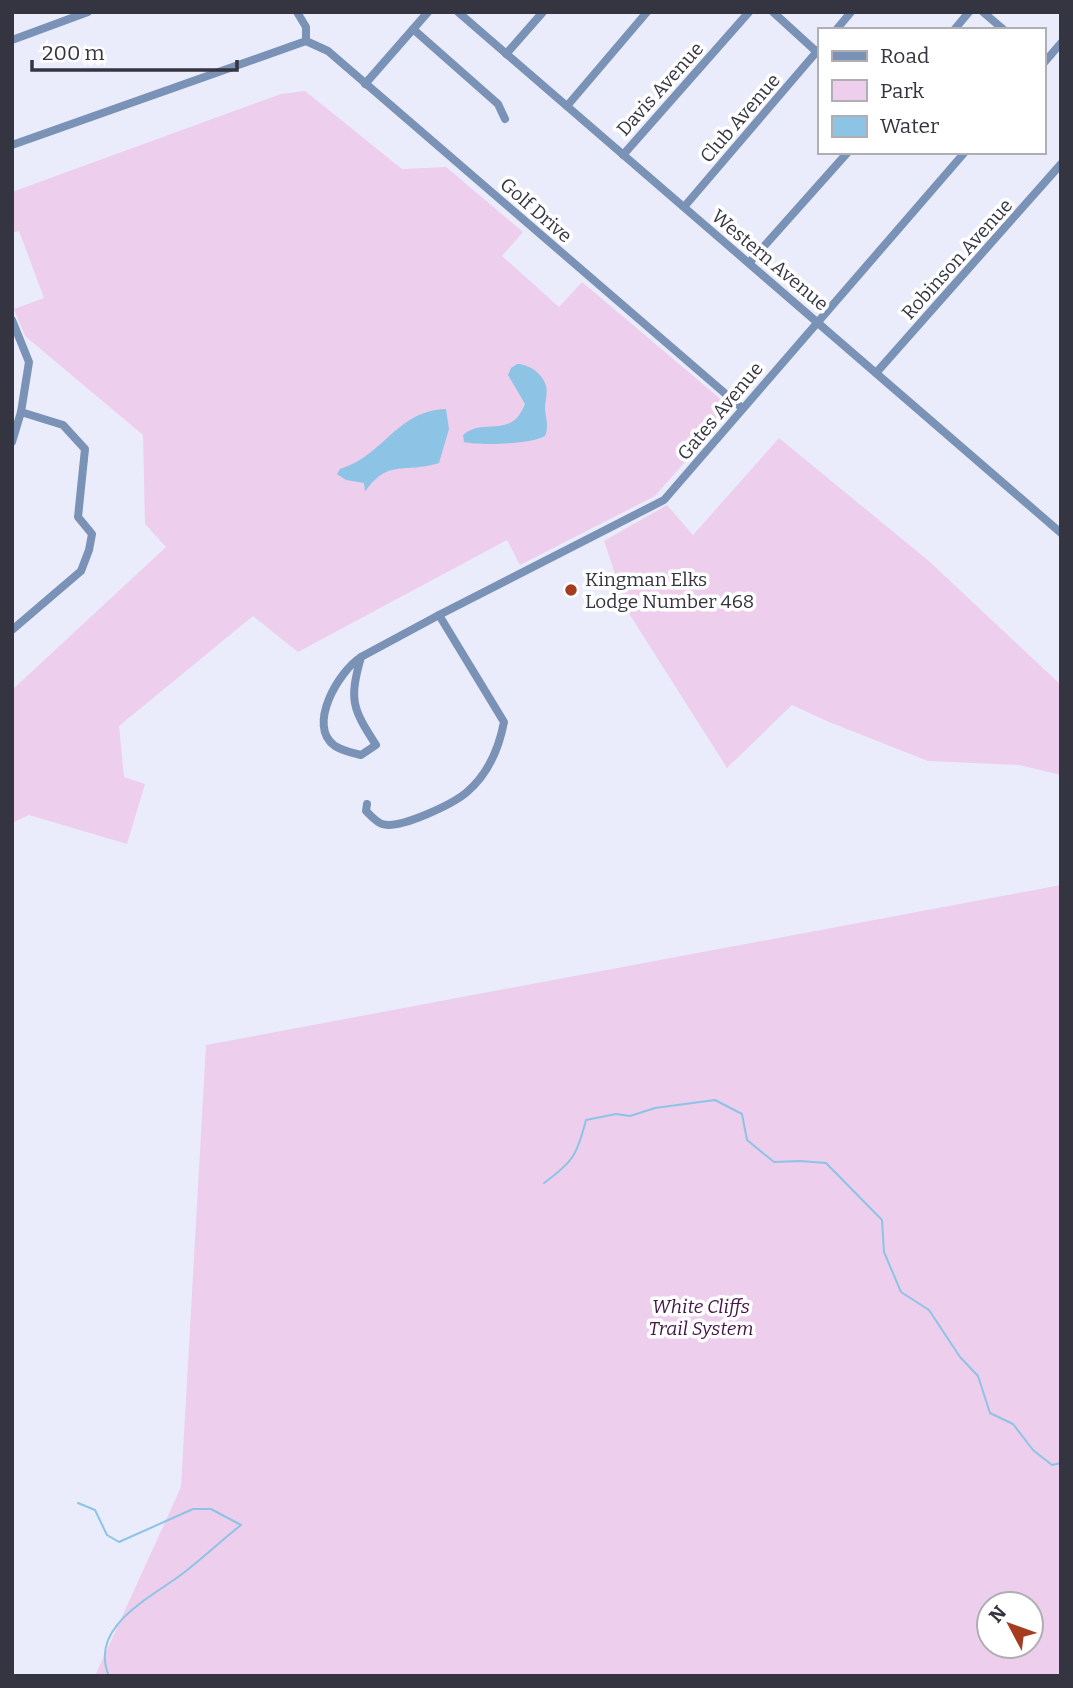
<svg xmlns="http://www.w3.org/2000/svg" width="1073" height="1688" viewBox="0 0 1073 1688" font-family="Bitter,serif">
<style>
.green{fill:#eeceed;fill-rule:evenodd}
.water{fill:#8dc4e5}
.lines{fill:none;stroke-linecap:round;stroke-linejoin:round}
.stream{stroke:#8dc4e5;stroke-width:2}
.minor{stroke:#7a92b6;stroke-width:8}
.poi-dot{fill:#a53c22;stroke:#fff;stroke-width:2.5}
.labels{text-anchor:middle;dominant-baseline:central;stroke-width:7;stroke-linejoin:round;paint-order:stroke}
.street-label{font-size:19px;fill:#343540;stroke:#fff}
.poi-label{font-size:19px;fill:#343540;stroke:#fff;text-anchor:start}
.park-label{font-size:19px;font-style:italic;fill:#451447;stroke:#fff}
</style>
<rect width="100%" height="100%" fill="#eaecfc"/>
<g class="green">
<polygon points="305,91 402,169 446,167 523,232 502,256 559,307 582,282 730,407 729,412 655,496 520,565 507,540 298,652 253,616 119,726 124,777 145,784 127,844 29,815 12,823 12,690 166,547 145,524 143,435 25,336 14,309 44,298 19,231 12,233 12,192 281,94"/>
<polygon points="779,438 930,562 1061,685 1061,775 1019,765 928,761 829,722 792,705 727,768 628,612 604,541 667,505 693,535"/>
<path d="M1061,885v791h-966l86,-189 25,-442zM989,1604h42v42h-42z"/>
</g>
<g class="water">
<path d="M517,364c12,0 26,10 29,22 2,7 -1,16 -1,23 1,10 4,17 0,27 -12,8 -66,10 -81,6l-1,-7c21,-18 48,5 62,-31l-17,-29 3,-7z"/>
<path d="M446,409l3,20 -10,34c-35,11 -51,-5 -74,29l-1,-9 -18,-3 -9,-6 3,-5c45,-14 56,-58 106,-60z"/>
</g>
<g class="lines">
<g class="stream">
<path d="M544,1183c29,-21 33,-28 42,-63l30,-6 14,2 25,-8 60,-8 27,14 5,26 27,22 26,-1 26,2 56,57 2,32 17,40 28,18 31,47 18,19 12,37 23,11 20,26 19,15 9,-2"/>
<path d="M78,1503l17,7 12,25 12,7 74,-33h18l30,16c-19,15 -36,31 -55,46 -31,25 -99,54 -77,105"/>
</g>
<g class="minor">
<polyline points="297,12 306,27 306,41"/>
<polyline points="458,12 1061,533"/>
<polyline points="773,12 819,54"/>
<polyline points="983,12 1004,30"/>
<polyline points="413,29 498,104 505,119"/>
<polyline points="836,30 851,12"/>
<polyline points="954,30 969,12"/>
<polyline points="12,40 88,12"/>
<polyline points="306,41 328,51 742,408"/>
<polyline points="506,54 543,12"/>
<polyline points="1043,64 1061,43"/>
<polyline points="365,84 428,12"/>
<polyline points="567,106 647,12"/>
<polyline points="12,145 306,41"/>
<polyline points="623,155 749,12"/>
<polyline points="684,207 819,49"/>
<polyline points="749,263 848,152"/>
<polyline points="12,320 29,362 21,412"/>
<polyline points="876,373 1061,164"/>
<polyline points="12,442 21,412 63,425 85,449 78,517 92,534 89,550 81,571 12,630"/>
<polyline points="361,657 439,615 664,500 965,152"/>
<path d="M361,657c-12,43 -9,51 15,88l-15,10c-8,-2 -18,-4 -26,-9 -29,-20 4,-75 26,-89z"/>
<path d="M367,804l-1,7c4,4 10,11 16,13 17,6 71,-20 85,-32 21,-18 32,-44 37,-70l-65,-107"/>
</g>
</g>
<circle class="poi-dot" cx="571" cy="590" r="7"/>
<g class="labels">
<g class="street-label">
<text transform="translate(660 89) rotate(-48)">Davis Avenue</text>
<text transform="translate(740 118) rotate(-49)">Club Avenue</text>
<text transform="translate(536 210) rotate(41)">Golf Drive</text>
<text transform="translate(957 259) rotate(-48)">Robinson Avenue</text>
<text transform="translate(770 260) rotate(40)">Western Avenue</text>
<text transform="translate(720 411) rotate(-50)">Gates Avenue</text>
</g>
<g class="poi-label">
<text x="585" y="579">Kingman Elks<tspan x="585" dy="22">Lodge Number 468</tspan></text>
</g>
<g class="park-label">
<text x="701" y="1306">White Cliffs<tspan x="701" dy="22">Trail System</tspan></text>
</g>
</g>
<rect width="1073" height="1688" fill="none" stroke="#343540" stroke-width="28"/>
<rect x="818" y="28" width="228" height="126" fill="#ffffff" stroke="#aeaeb3" stroke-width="2"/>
<rect x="832" y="51" width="35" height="10" fill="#7a92b6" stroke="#aeaeb3" stroke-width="2"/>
<text x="880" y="63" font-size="21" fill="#343540">Road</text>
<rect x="832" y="80" width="35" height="21" fill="#eeceed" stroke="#aeaeb3" stroke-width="2"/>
<text x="880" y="98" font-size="21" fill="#343540">Park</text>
<rect x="832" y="116" width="35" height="21" fill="#8dc4e5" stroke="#aeaeb3" stroke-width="2"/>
<text x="880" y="133" font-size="21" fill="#343540">Water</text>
<g transform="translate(1010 1625) rotate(311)"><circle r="33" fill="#ffffff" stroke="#aeaeb3" stroke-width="2"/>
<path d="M0-5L12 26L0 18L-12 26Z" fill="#a53c22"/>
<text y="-10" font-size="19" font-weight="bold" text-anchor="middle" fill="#343540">N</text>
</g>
<path d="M32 60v10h205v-10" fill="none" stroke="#343540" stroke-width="3.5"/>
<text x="42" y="60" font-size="21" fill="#343540" stroke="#ffffff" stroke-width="5" paint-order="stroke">200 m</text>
</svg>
